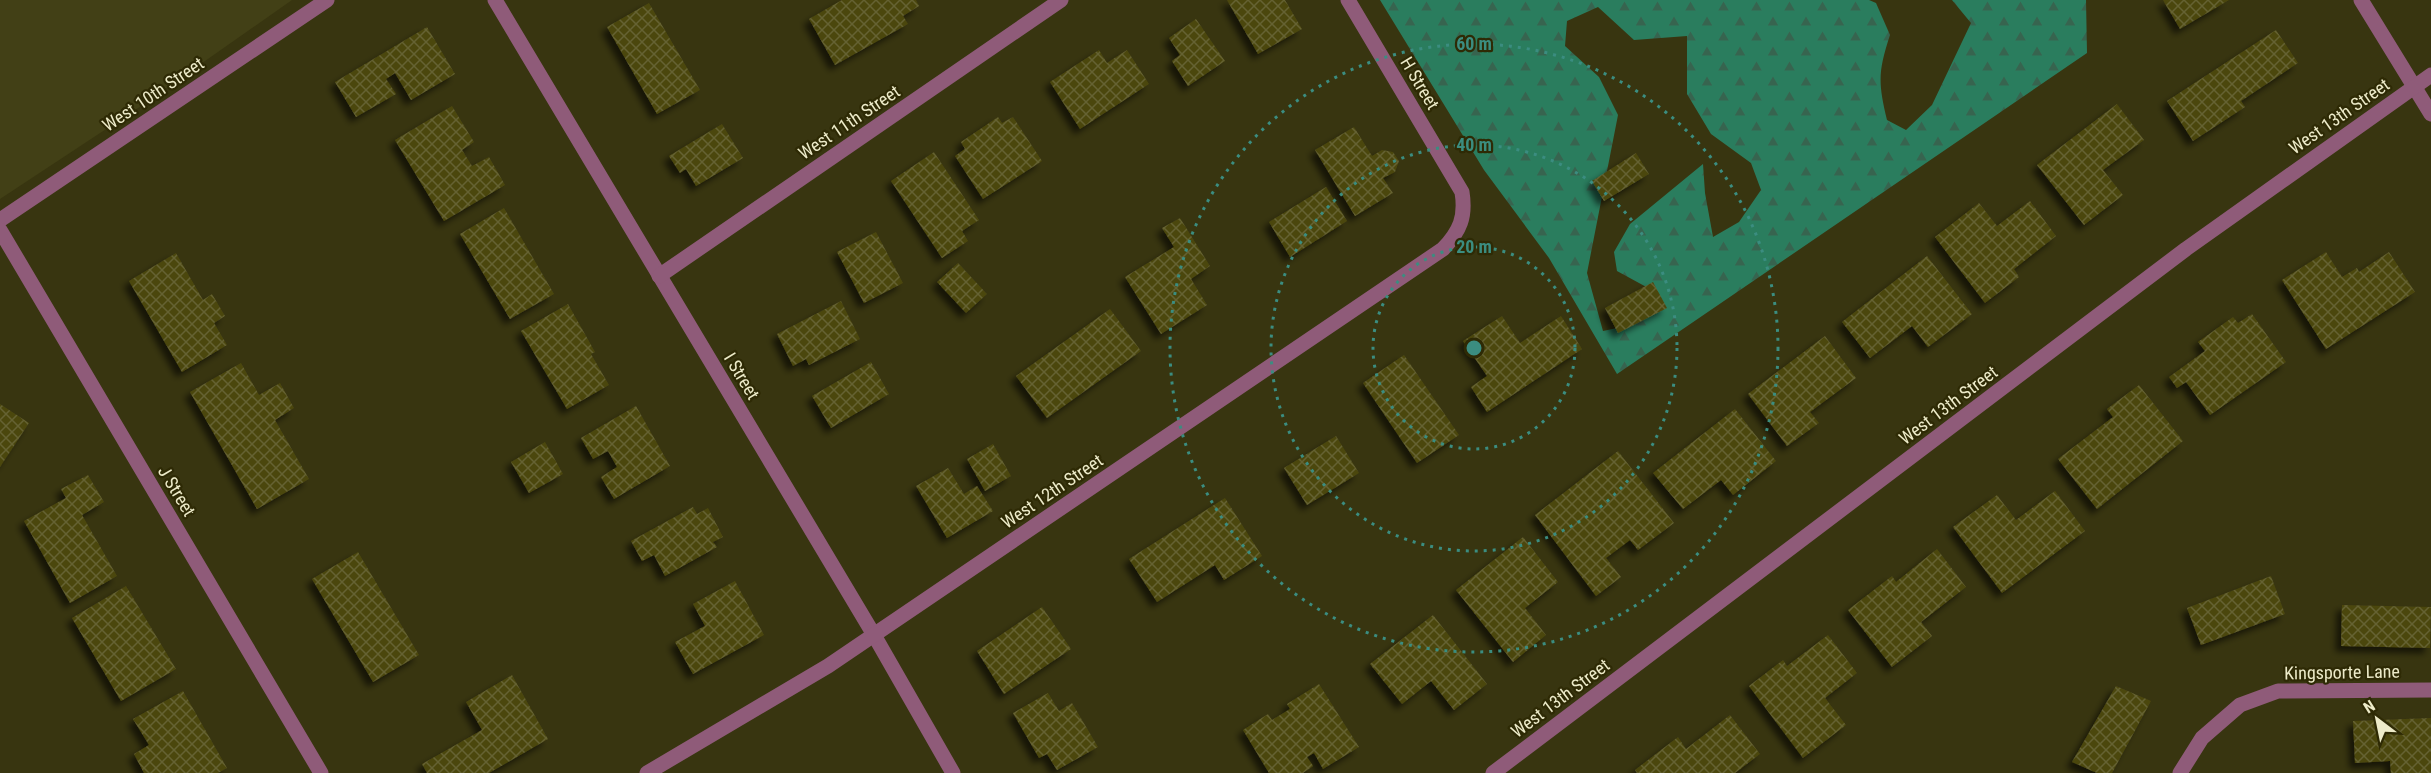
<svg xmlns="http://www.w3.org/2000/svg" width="2431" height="773" viewBox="0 0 2431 773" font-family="'Roboto Condensed',sans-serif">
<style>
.built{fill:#424016}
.forest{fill:url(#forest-firs);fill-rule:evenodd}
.building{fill:url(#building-cross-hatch);filter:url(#shadow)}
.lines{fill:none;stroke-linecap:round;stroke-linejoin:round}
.minor{stroke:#8f5b79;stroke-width:15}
.ring{fill:none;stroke:#3b8d80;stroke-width:3;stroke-dasharray:3 6}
.labels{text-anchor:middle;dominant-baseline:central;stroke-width:4.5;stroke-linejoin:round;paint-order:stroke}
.street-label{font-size:18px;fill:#edebc9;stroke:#2e2a05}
.centre{fill:#3b8d80;stroke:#2e2a05;stroke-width:3}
.ring-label{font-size:18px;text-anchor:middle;font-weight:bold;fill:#3b8d80;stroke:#2e2a05;stroke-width:4.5;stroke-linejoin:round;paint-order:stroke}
</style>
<defs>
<pattern id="forest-firs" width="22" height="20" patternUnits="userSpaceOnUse" patternTransform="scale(1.5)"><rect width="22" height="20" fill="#2a7d5e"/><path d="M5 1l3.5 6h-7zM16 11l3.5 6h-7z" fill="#37644f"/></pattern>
<pattern id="building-cross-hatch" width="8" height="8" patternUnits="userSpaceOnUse" patternTransform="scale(1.5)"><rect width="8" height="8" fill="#4b4711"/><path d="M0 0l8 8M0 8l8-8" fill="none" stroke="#656232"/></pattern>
<filter id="shadow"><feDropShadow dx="-5.5" dy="5.5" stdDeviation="3" flood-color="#0009"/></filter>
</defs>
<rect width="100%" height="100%" fill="#383510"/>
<polygon class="built" points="0,0 292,0 138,108 0,199"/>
<path class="forest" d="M1380,0h489l7,3 14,32c-12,37 -12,47 -3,85l19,10 26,-25 39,-82 -19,-23h134l1,53 -470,321 -68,-116 -65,-88zM1598,7l36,33 53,-4v58l24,40 40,29 10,27 -22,32 -26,15 -8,-44 -2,-29 -73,60 -16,28 3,19 33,18 -14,35 -33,7 -16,-58 31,-158 -19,-38 -34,-31 2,-25z"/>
<g class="building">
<polygon points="842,0 916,0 919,6 903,16 908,24 835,65 809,19"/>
<polygon points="1227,0 1285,0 1302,29 1258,54"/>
<polygon points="2163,0 2229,0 2180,29"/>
<polygon points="649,3 700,90 657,114 607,27"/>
<polygon points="1196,19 1225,61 1188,86 1172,61 1180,55 1169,38"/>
<polygon points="427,27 455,74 411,100 395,73 386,79 396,94 356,117 335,82"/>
<polygon points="2276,30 2298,63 2241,101 2245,107 2193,141 2167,101"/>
<polygon points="1099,50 1107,63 1127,50 1149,84 1080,129 1050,82"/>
<polygon points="2117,104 2144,140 2103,170 2123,195 2084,225 2037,165"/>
<polygon points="452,106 474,142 462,150 472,166 489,157 505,185 444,221 395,140"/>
<polygon points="998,117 1002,123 1013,117 1042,161 983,199 955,156 965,149 961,142"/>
<polygon points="722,124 743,158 696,186 686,169 680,173 669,156"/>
<polygon points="1354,127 1372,156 1382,150 1393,152 1399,161 1395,172 1383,178 1393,193 1355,216 1315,150"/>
<polygon points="934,152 979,220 962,231 968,241 942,258 891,181"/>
<polygon points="1636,153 1649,174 1604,201 1592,181"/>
<polygon points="1326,187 1347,221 1290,257 1269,222"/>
<polygon points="2030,201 2056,236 2014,269 2019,277 1985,303 1935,237 1979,203 1997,226"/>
<polygon points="504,208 554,294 510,319 460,234"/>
<polygon points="1180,218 1210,266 1191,279 1207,305 1161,334 1125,277 1174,247 1162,228"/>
<polygon points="876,232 903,283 864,303 837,252"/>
<polygon points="2326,252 2342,277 2357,268 2359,272 2389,252 2415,292 2326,349 2282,280"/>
<polygon points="176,253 203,300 212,294 225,316 214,323 227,345 182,372 129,281"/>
<polygon points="1927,256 1972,314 1928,347 1912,326 1870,358 1842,322"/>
<polygon points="958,263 987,294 966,313 937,282"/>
<polygon points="1653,282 1667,308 1618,333 1605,308"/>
<polygon points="841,301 860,339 809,365 806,359 793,366 777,334"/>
<polygon points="568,304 595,352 591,354 609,385 567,409 521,331"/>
<polygon points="1110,309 1141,351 1047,418 1016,376"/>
<polygon points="2252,314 2286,362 2210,415 2186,382 2177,388 2169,377 2205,351 2198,342 2233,317 2238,323"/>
<polygon points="1502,316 1520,343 1561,316 1582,349 1487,412 1471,387 1487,376 1463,341"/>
<polygon points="1825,336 1856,378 1810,412 1819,423 1787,446 1748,394"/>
<polygon points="1404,355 1459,435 1417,463 1363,383"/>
<polygon points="871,362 889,394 831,428 812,396"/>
<polygon points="241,363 259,395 280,383 294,408 275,420 309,479 257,509 190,392"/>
<polygon points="2139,385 2183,441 2097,509 2058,459 2113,417 2107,409"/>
<polygon points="0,404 29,423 0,467"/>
<polygon points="636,406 670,466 614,499 601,477 617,467 608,451 593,459 581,438"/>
<polygon points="1735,409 1776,461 1733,495 1721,480 1683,509 1653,473"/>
<polygon points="1336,436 1359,473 1307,505 1284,468"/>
<polygon points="545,442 563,474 529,493 511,462"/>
<polygon points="993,444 1011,476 985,491 967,459"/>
<polygon points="1618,451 1674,523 1638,550 1630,540 1606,558 1621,577 1596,596 1535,515"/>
<polygon points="948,468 964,494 977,486 993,511 947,538 916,486"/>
<polygon points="88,475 104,502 82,515 117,576 70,603 24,521 66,498 61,489"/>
<polygon points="2055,491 2085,531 2002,593 1953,527 1997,495 2016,520"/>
<polygon points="1225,498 1262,556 1224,580 1215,565 1157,602 1129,559"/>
<polygon points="693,507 697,514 708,508 723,537 713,542 717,547 665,576 654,555 642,561 631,541"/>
<polygon points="1523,537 1558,582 1525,608 1546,635 1513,662 1456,590"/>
<polygon points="1937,549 1966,587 1921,622 1932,636 1892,667 1848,610 1892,576 1896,582"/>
<polygon points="358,552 419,655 373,682 312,579"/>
<polygon points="2271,576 2285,614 2201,645 2187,608"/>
<polygon points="735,581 764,635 693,674 675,642 705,626 693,604"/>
<polygon points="126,586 176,669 121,701 72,618"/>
<polygon points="2342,605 2431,607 2430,648 2341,646"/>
<polygon points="1042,607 1071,649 1004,694 977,651"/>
<polygon points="1433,615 1487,684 1454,710 1431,681 1402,704 1370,664"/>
<polygon points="1828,635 1857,673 1825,698 1846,725 1803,758 1749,686 1783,660 1787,666"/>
<polygon points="512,675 548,739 489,773 427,773 422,764 482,730 466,702"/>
<polygon points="1319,684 1359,747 1323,769 1314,753 1307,757 1313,766 1303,773 1269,773 1243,730 1268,714 1272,720 1290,709 1287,704"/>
<polygon points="2116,686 2151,701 2112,773 2097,773 2072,762"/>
<polygon points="183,691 227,768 218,773 144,773 134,754 149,745 133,719"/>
<polygon points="1048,693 1059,711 1072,703 1098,747 1057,770 1047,754 1039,758 1013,713"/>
<polygon points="1730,715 1760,754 1735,773 1637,773 1635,770 1678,737 1686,749"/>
<polygon points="2431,718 2431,773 2391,773 2390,761 2355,763 2353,721"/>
</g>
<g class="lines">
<g class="minor">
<polyline points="495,0 874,635 953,773"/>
<polyline points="2361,0 2431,114"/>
<polyline points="0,220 327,0"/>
<polyline points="0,230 321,773"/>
<polyline points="659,276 1061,0"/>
<path d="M647,773l181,-107 615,-417c17,-18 23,-32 19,-57l-114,-192"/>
<polyline points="1493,773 2186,249 2431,75"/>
<polyline points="2180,773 2202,738 2240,705 2278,691 2431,690"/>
</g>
</g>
<g class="ring">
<circle cx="1474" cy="348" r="101"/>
<circle cx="1474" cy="348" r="203"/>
<circle cx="1474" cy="348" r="304"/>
</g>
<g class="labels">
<g class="street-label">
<text transform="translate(1420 83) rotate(59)">H Street</text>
<text transform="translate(153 94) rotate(-34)">West 10th Street</text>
<text transform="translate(2339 116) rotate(-35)">West 13th Street</text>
<text transform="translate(849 122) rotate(-34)">West 11th Street</text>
<text transform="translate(742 376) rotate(59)">I Street</text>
<text transform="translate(1948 405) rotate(-37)">West 13th Street</text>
<text transform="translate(177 491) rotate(59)">J Street</text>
<text transform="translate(1052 491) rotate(-34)">West 12th Street</text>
<text transform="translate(2342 672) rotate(-1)">Kingsporte Lane</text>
<text transform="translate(1560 698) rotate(-37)">West 13th Street</text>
</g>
</g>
<circle cx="1474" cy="348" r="9" class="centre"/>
<g class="ring-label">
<text x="1474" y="50">60 m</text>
<text x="1474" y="151">40 m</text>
<text x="1474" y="253">20 m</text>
</g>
<g transform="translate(2377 719) rotate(328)" stroke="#2e2a05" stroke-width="4.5" paint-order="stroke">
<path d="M0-4.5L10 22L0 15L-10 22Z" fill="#edebc9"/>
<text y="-9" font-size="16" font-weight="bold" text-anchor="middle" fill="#edebc9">N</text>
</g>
</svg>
